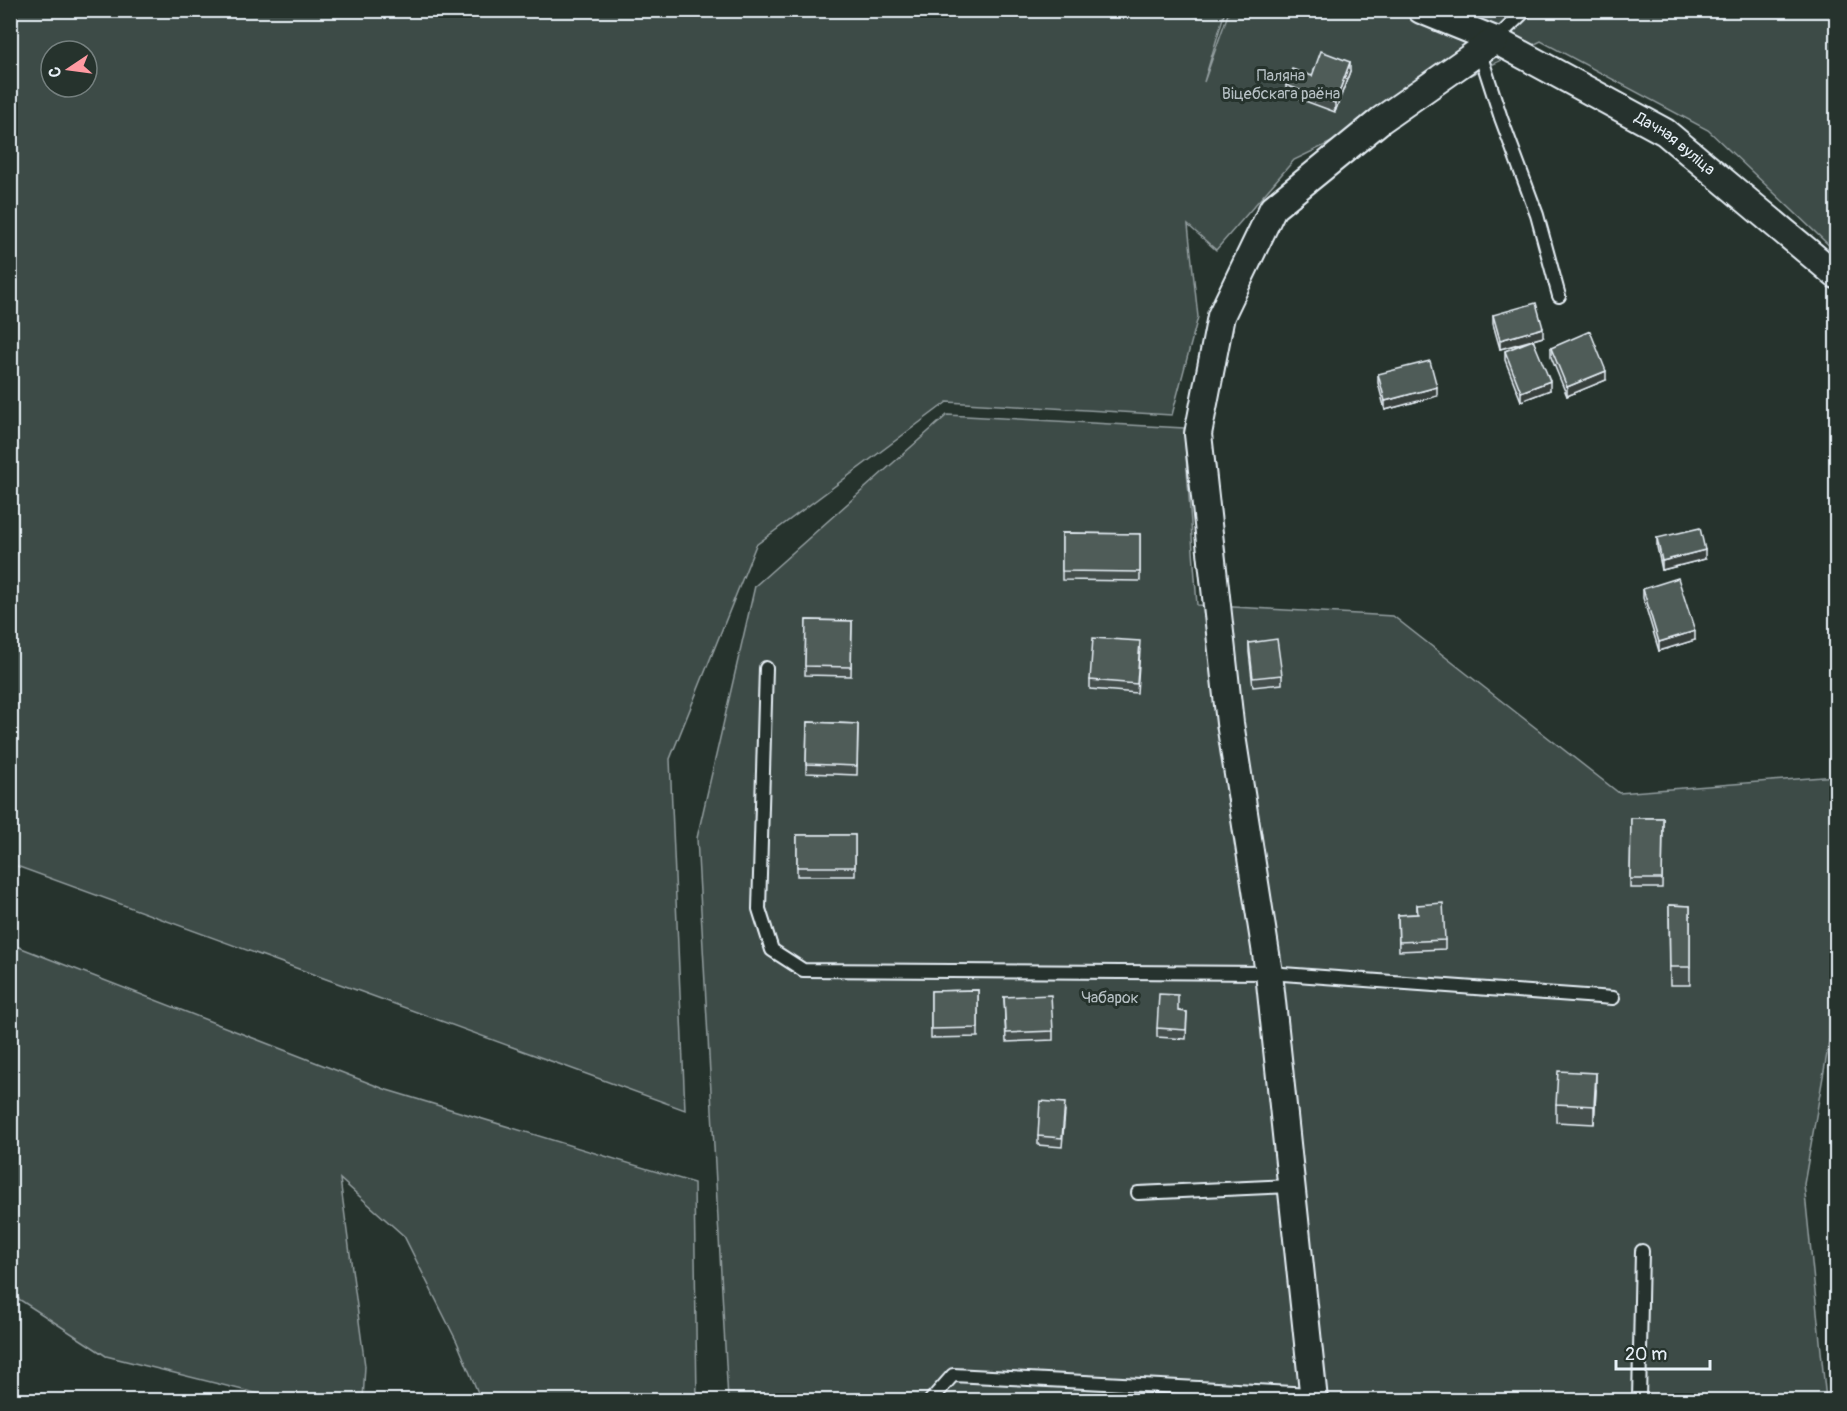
<svg xmlns="http://www.w3.org/2000/svg" width="1847" height="1411" viewBox="0 0 1847 1411" font-family="Pangolin,sans-serif">
<style>
.green{fill:#3e4b47;stroke:#939ea0;stroke-width:1.5;fill-rule:evenodd}
.lines{fill:none;stroke-linecap:round;stroke-linejoin:round}
.service-casing{stroke:#e8f1f8;stroke-width:16}
.minor-casing{stroke:#e8f1f8;stroke-width:30}
.service{stroke:#26332d;stroke-width:12}
.minor{stroke:#26332d;stroke-width:26}
.wall{fill:#454f4d;stroke:#e8f1f8;stroke-width:1.5}
.shaded-wall{fill:#38403e;stroke:#e8f1f8;stroke-width:1.5}
.building{fill:#505c59;stroke:#e8f1f8;stroke-width:1.5}
.labels{text-anchor:middle;dominant-baseline:central;stroke-width:6;stroke-linejoin:round;paint-order:stroke}
.park-label{font-size:16px;fill:#b5bfc3;stroke:#26332d}
.street-label{font-size:16px;fill:#e8f1f8;stroke:#26332d}
</style>
<rect width="100%" height="100%" fill="#26332d"/>
<filter id="ink" filterUnits="userSpaceOnUse"><feTurbulence type="fractalNoise" baseFrequency=".0167" numOctaves="2"/><feDisplacementMap in="SourceGraphic" scale="12" xChannelSelector="R" yChannelSelector="G"/><feConvolveMatrix kernelMatrix="1 2 1 2 8 2 1 2 1" color-interpolation-filters="sRGB"/></filter>
<g filter="url(#ink)">
<g class="green">
<path d="M10,11h1215l-21,71 25,-71h607v241l-128,-122 -167,-89 -247,119 -78,90 -28,-25 10,92 -26,98 -225,-13 -191,143 -86,214 15,351 -674,-246zM51,51h36v36h-36z"/>
<polygon points="947,415 1184,428 1197,605 1393,616 1619,793 1836,776 1836,1003 1804,1184 1826,1400 728,1400 697,838 755,586"/>
<polygon points="11,944 387,1090 694,1183 697,1400 481,1400 457,1342 404,1236 340,1179 365,1366 363,1400 283,1400 106,1356 11,1294"/>
</g>
<g class="lines">
<g class="service-casing">
<g id="service">
<polyline points="1495,40 1526,10"/>
<polyline points="1479,50 1501,118 1537,215 1559,296"/>
<polyline points="766,668 759,909 772,950 803,970 1269,973 1613,998"/>
<polyline points="1138,1193 1291,1186"/>
<polyline points="931,1400 953,1375 1312,1394"/>
<polyline points="1639,1400 1642,1251"/>
</g>
</g>
<g class="minor-casing">
<g id="minor">
<path id="s1" d="M1421,10l74,30 170,92 171,143"/>
<polyline points="1314,1400 1269,973 1230,723 1198,434 1221,316 1273,208 1381,120 1495,40"/>
</g>
</g>
<use href="#service" class="service"/>
<use href="#minor" class="minor"/>
</g>
<g class="wall">
<polygon points="1350,71 1335,112 1286,94 1286,85 1312,76"/>
<polygon points="1493,315 1543,337 1533,340 1550,390 1521,401 1505,360 1505,351 1531,341 1500,349 1493,324"/>
<polygon points="1551,348 1606,380 1567,396 1551,357"/>
<polygon points="1378,374 1437,396 1385,410 1378,383"/>
<polygon points="1062,533 1140,534 1140,581 1062,580"/>
<polygon points="1657,538 1705,559 1662,570 1657,547"/>
<polygon points="1643,589 1695,640 1659,651 1643,598"/>
<polygon points="806,620 852,621 851,676 805,675"/>
<polygon points="1249,643 1282,675 1282,684 1253,687 1249,652"/>
<polygon points="1140,650 1137,693 1090,689 1090,680"/>
<polygon points="807,722 858,724 857,775 806,773"/>
<polygon points="1631,818 1663,818 1662,888 1630,888"/>
<rect x="797" y="835" width="58" height="41"/>
<polygon points="1417,905 1445,940 1445,949 1399,951 1398,915 1417,914"/>
<polygon points="1669,905 1690,906 1690,985 1670,985"/>
<polygon points="978,990 978,1037 931,1038 931,991"/>
<polygon points="1004,997 1053,1031 1053,1040 1006,1042"/>
<polygon points="1178,1011 1187,1012 1186,1039 1157,1037 1157,1028"/>
<polygon points="1596,1090 1594,1124 1556,1122 1556,1104"/>
<polygon points="1065,1112 1062,1147 1038,1145 1038,1136"/>
</g>
<g class="shaded-wall">
<polygon points="1350,62 1350,71 1335,112 1335,103"/>
<polygon points="1543,328 1543,337 1500,349 1500,340"/>
<polygon points="1606,371 1606,380 1567,396 1567,387"/>
<polygon points="1550,381 1550,390 1521,401 1521,392"/>
<polygon points="1437,387 1437,396 1385,410 1385,401"/>
<polygon points="1705,550 1705,559 1662,570 1662,561"/>
<polygon points="1695,631 1695,640 1659,651 1659,642"/>
<polygon points="1596,1073 1596,1090 1594,1124 1594,1106"/>
</g>
<g class="building">
<polygon points="1321,51 1350,62 1335,103 1286,85 1292,69 1312,76"/>
<polygon points="1536,303 1543,328 1500,340 1493,315"/>
<polygon points="1590,331 1606,371 1567,387 1551,348"/>
<polygon points="1533,340 1550,381 1521,392 1505,351"/>
<polygon points="1430,361 1437,387 1385,401 1378,374"/>
<polygon points="1700,528 1705,550 1662,561 1657,538"/>
<polygon points="1062,533 1140,534 1140,572 1062,571"/>
<polygon points="1678,578 1695,631 1659,642 1643,589"/>
<polygon points="806,620 852,621 851,667 805,666"/>
<polygon points="1093,638 1140,641 1137,684 1090,680"/>
<polygon points="1277,639 1282,675 1253,678 1249,643"/>
<polygon points="807,722 858,724 857,766 806,764"/>
<polygon points="1631,818 1663,818 1662,879 1630,879"/>
<rect x="797" y="835" width="58" height="32"/>
<polygon points="1443,903 1445,940 1399,942 1398,915 1418,914 1417,905"/>
<polygon points="1669,905 1690,906 1690,967 1670,967"/>
<polygon points="978,990 978,1028 931,1029 931,991"/>
<polygon points="1159,994 1178,995 1178,1011 1187,1012 1186,1030 1157,1028"/>
<polygon points="1051,995 1053,1031 1006,1033 1004,997"/>
<polygon points="1558,1071 1596,1073 1594,1106 1556,1104"/>
<polygon points="1040,1101 1065,1103 1062,1138 1038,1136"/>
</g>
</g>
<g class="labels">
<g class="park-label">
<text x="1281" y="76">Паляна<tspan x="1281" dy="18">Віцебскага раёна</tspan></text>
<text x="1110" y="998">Чабарок</text>
</g>
<g class="street-label">
<text stroke="none"><textPath href="#s1" startOffset="288">Дачная вуліца</textPath></text>
</g>
</g>
<rect width="1847" height="1411" fill="none" stroke="#26332d" stroke-width="36"/>
<rect x="18" y="18" width="1811" height="1375" fill="none" stroke="#e8f1f8" stroke-width="2" filter="url(#ink)"/>
<g transform="translate(69 69) rotate(257)"><circle r="28" fill="#26332d" stroke="#747f7e" stroke-width="1.5"/>
<path d="M0-4.5L10 22L0 15L-10 22Z" fill="#ff9aa2"/>
<text y="-9" font-size="16" font-weight="bold" text-anchor="middle" fill="#e8f1f8">С</text>
</g>
<path d="M1616 1360v9h94v-9" fill="none" stroke="#e8f1f8" stroke-width="3"/>
<text x="1625" y="1360" font-size="18" fill="#e8f1f8" stroke="#26332d" stroke-width="4.5" paint-order="stroke">20 m</text>
</svg>
